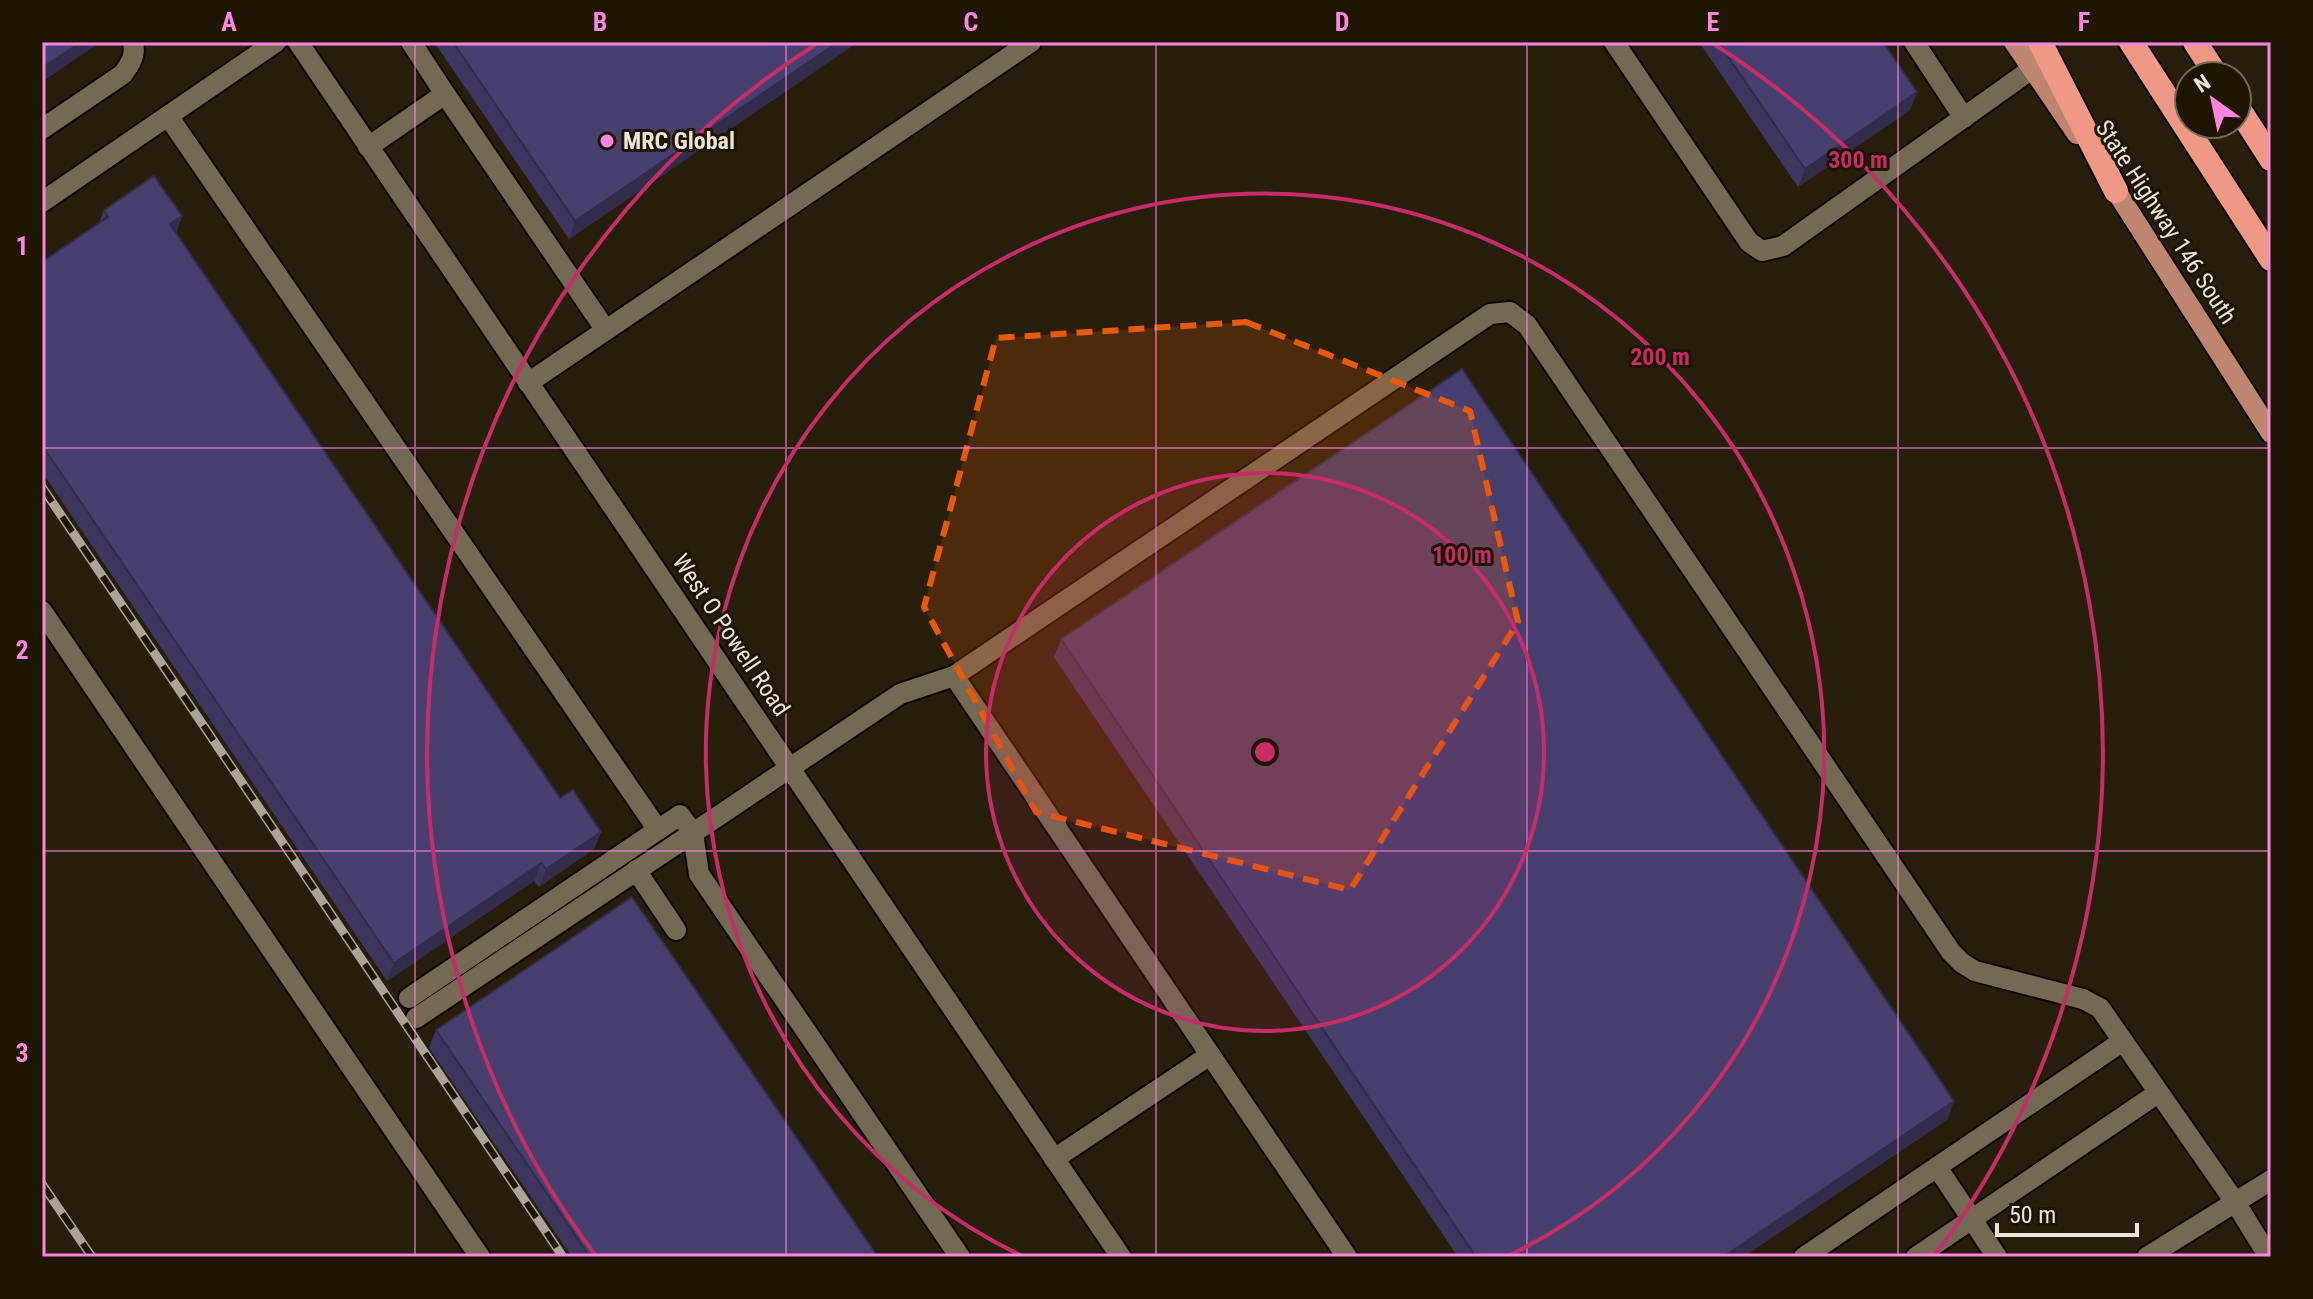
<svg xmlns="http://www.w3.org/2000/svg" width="2313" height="1299" viewBox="0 0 2313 1299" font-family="'Roboto Condensed',sans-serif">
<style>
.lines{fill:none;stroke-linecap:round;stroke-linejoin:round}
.minor-casing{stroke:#100800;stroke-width:24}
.major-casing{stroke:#100800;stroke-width:24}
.highway-casing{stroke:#100800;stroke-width:28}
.minor{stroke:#746a54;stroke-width:20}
.major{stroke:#be8671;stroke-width:20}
.highway{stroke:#ef9885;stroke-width:24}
.rail-casing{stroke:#aba496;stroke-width:9}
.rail{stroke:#1e1603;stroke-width:6;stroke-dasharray:18;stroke-linecap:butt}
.wall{fill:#3d375f}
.shaded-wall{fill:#322d4d}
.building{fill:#47406e;stroke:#322d4d;stroke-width:2}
.marked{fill:#e8590c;fill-opacity:0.2;stroke:#e8590c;stroke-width:6;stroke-dasharray:16 10;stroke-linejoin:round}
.grid{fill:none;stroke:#fe86e0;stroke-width:2;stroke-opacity:0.55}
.ring{fill:none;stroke:#c62c68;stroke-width:4}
.poi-dot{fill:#fe86e0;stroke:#1e1603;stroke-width:3}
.labels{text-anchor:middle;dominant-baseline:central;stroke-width:6;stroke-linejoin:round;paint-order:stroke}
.poi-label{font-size:24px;font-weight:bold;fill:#ebe5d9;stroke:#1e1603;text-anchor:start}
.street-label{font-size:24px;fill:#ebe5d9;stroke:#1e1603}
.centre{fill:#c62c68;stroke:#1e1603;stroke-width:4}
.ring-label{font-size:24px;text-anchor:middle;font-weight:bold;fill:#c62c68;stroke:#1e1603;stroke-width:6;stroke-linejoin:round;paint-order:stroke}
.neatline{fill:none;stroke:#fe86e0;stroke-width:3}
.grid-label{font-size:26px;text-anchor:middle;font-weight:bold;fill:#fe86e0}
</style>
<rect width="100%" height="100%" fill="#271f0b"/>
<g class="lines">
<g class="minor-casing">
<g id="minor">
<polyline points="298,42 1121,1257"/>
<polyline points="1614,42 1749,242 1762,251 1783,246 2032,69"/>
<polyline points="1914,42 1964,118"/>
<polyline points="445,94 605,329"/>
<polyline points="168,116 658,830"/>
<path d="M42,129l81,-55c8,-11 13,-19 10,-32"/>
<polyline points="368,147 445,94 411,42"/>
<polyline points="42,202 276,42"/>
<polyline points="528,383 1031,42"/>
<polyline points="42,611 480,1257"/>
<polyline points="954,676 900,694 693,833 699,874 960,1257"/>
<polyline points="636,870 676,930"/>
<polyline points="409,998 680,815 693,833 416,1018"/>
<polyline points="1054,1159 1210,1055"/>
<polyline points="1937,1167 1997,1257"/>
<polyline points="1347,1257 954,676 1490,314 1510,312 1527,325 1951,952 1962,963 1975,971 2083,999 2100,1008 2123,1041"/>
<polyline points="1804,1257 2123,1041 2235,1202 2269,1257"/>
<polyline points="1916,1257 2158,1093"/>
<polyline points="2147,1257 2271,1180"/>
</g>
</g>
<g class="major-casing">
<g id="major">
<polyline points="2014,42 2077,134"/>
<polyline points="2109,180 2271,433"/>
</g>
</g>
<g class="highway-casing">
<g id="highway">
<polyline points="2040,42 2116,191"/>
<polyline points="2131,42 2271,259"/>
<polyline points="2195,42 2217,76"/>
<polyline points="2237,106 2271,159"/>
</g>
</g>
<use href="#minor" class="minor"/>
<use href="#major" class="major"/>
<use href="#highway" class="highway"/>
<g class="rail-casing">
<g id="rail">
<polyline points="42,487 563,1257"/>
<polyline points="42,1184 92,1257"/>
</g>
</g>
<use href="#rail" class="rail"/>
</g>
<g class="wall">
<polygon points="434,42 858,42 569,239"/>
<polygon points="1699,42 1883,42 1917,92 1910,110 1798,187"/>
<polygon points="104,210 182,216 176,233 560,798 601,832 594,849 539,887 534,881 387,981 42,472 42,262 99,223"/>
<polygon points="1061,639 1948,1119 1743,1257 1458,1257 1054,657"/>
<polygon points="436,1030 878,1257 572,1257 429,1048"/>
</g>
<g class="shaded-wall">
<polygon points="81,42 95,42 93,47 42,82 42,68"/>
<polygon points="838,42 858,42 569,239 575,221"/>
<polygon points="1917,92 1910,110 1798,187 1805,169"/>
<polygon points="182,216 175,234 170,224"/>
<polygon points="601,832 594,849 539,887 546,869"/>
<polygon points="541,863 534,881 387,981 394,963"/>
<polygon points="1954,1101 1948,1119 1743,1257 1723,1257"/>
</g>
<g class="building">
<polygon points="42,42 81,42 42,68"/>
<polygon points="453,42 838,42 575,221"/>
<polygon points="1718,42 1883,42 1917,92 1805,169"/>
<polygon points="154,176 182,216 170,224 560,798 573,790 601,832 546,869 541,863 394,963 42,445 42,262 108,217 104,210"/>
<polygon points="1462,369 1954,1101 1723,1257 1476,1257 1061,639"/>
<polygon points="632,897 878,1257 590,1257 436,1030"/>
</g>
<path class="marked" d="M1246,322l224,89 48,211 -168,268 -314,-78 -112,-205 72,-269z"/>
<path class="grid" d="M415,42v1215M786,42v1215M1156,42v1215M1527,42v1215M1898,42v1215M42,448h2229M42,851h2229"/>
<circle cx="1265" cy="752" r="279" fill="#c62c68" fill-opacity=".12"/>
<g class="ring">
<circle cx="1265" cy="752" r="279"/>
<path d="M1024 1257A559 559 0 1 1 1506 1257"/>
<path d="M596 1256A838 838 0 0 1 815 45M1715 45A838 838 0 0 1 1934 1256"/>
</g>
<circle class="poi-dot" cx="607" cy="141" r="8"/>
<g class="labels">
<g class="poi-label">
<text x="623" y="141">MRC Global</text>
</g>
<g class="street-label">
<text transform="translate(2166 222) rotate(57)">State Highway 146 South</text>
<text transform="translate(731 635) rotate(56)">West O Powell Road</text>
</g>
</g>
<circle cx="1265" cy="752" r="12" class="centre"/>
<g class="ring-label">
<text x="1858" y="168">300 m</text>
<text x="1660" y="365">200 m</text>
<text x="1462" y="563">100 m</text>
</g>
<rect width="2313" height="1299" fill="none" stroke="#1e1603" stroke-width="88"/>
<g transform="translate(2213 100) rotate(327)"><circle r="38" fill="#1e1603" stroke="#706959" stroke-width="2"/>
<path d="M0-6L14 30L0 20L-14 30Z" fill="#fe86e0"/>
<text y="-12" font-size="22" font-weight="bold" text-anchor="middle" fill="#ebe5d9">N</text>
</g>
<path d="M1997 1223v12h140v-12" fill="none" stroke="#ebe5d9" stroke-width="4"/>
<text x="2009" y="1223" font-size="24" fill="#ebe5d9" stroke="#1e1603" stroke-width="6" paint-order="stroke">50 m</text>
<rect x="44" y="44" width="2225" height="1211" class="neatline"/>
<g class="grid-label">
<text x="229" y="31">A</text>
<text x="600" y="31">B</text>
<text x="971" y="31">C</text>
<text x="1342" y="31">D</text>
<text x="1713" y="31">E</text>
<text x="2084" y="31">F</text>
<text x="22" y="255">1</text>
<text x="22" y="659">2</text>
<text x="22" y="1062">3</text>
</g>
</svg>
